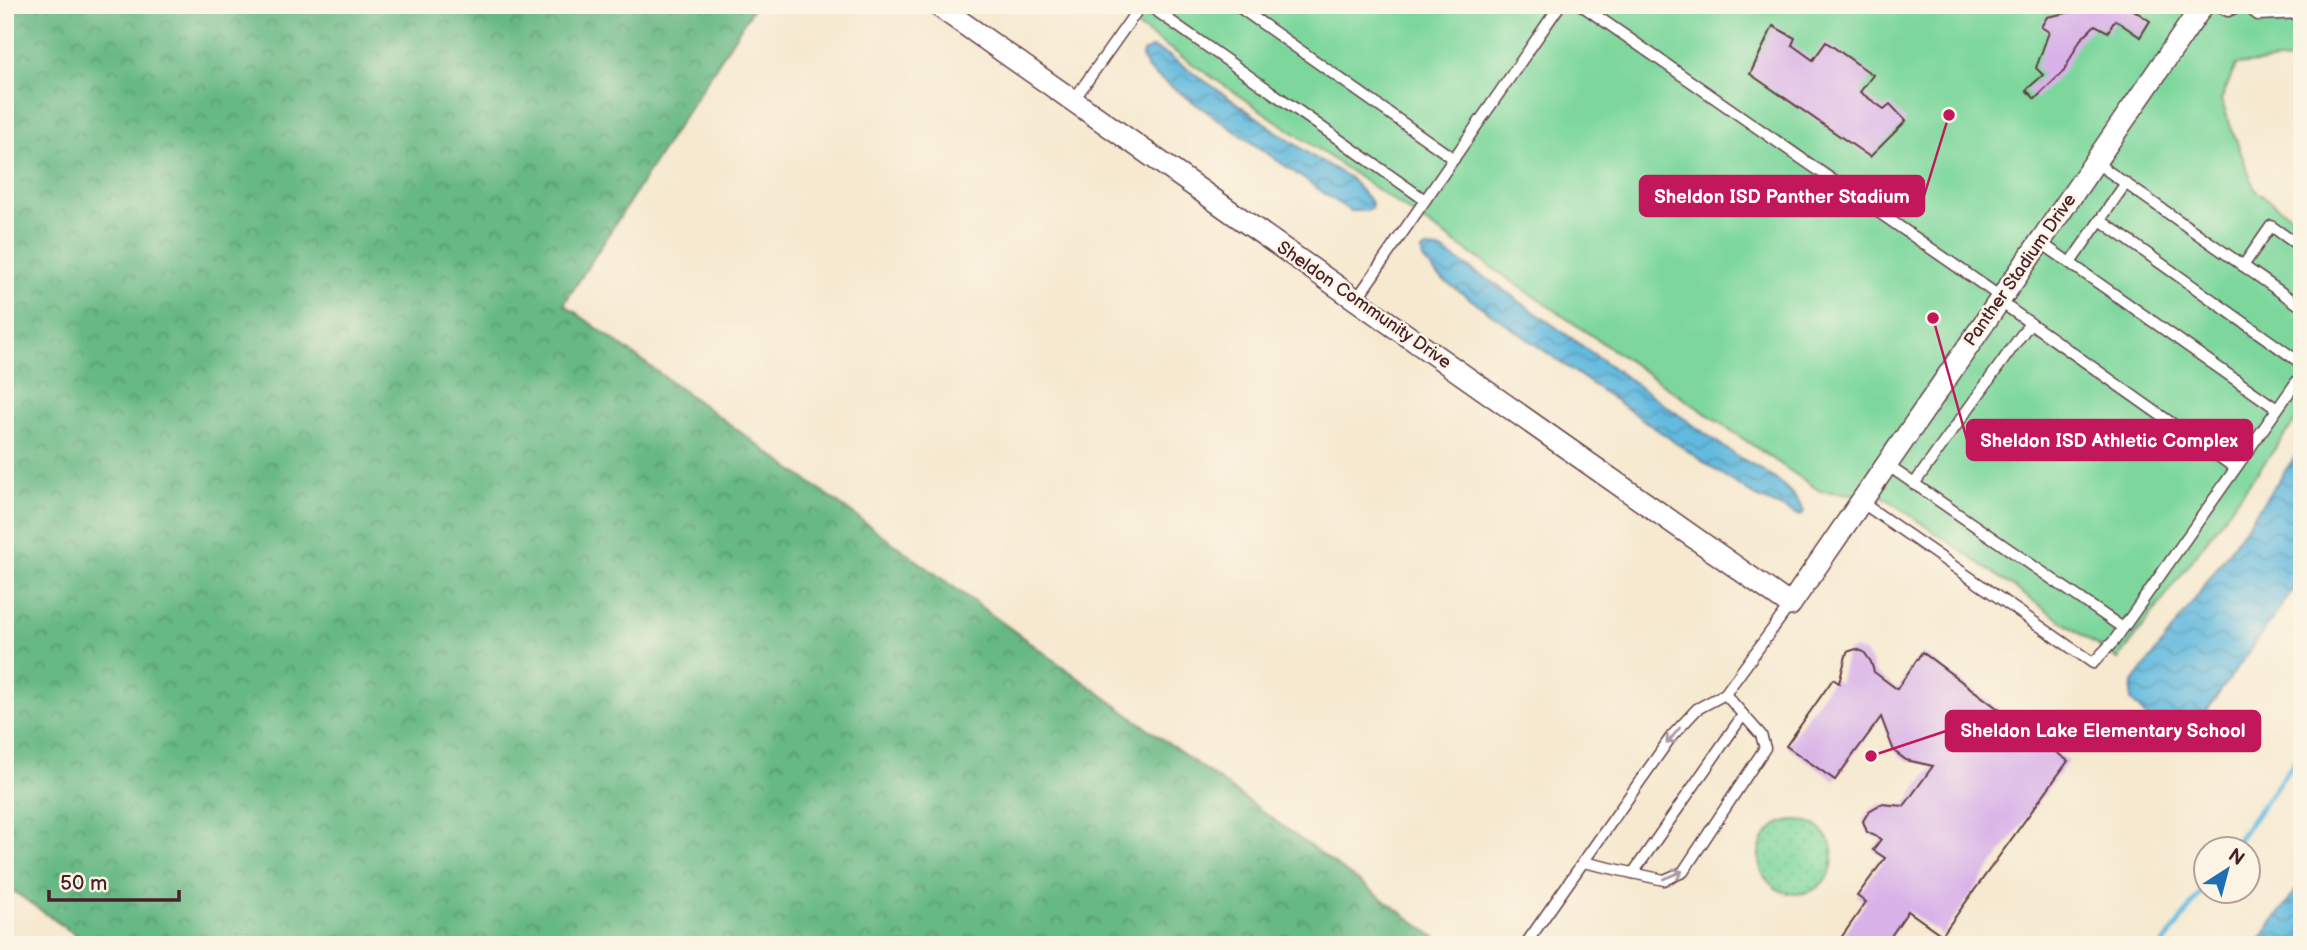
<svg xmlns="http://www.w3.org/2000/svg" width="2307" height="950" viewBox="0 0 2307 950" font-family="'Balsamiq Sans',sans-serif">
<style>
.forest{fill:url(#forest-crowns);stroke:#586c58;stroke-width:2}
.park{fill:url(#park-dots);stroke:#647b64;stroke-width:2}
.garden{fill:#7dd79d;stroke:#647b64;stroke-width:2}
.water{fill:url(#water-waves);stroke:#566c85;stroke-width:2}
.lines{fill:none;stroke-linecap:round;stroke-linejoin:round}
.stream{stroke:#62badf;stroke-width:5}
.building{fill:#d8b2e8}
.service-casing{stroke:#643d44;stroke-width:13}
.minor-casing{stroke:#643d44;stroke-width:24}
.service{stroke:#fff;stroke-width:10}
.minor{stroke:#fff;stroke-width:21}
.oneway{stroke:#ae9aa0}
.labels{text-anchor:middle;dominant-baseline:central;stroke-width:5;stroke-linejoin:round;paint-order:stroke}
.street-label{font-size:18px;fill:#4a1f2b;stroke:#fcf5e5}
.leader{fill:none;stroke:#c2185b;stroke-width:2.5}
.callout-dot{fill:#c2185b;stroke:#fcf5e5;stroke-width:2.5}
.callout{fill:#c2185b;stroke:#c2185b;stroke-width:2.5}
.callout-label{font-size:19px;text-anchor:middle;font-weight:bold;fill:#fff}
</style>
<defs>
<pattern id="forest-crowns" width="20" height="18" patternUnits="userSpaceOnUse" patternTransform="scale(1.75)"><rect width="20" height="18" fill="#66b884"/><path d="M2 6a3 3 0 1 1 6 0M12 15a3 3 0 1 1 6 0" fill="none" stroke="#56956c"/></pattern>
<pattern id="park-dots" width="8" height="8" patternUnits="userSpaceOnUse" patternTransform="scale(1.75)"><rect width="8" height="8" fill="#7dd79d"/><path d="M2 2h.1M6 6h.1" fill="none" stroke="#6eb887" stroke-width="1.8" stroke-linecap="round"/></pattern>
<pattern id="water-waves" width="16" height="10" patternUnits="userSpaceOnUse" patternTransform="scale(1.75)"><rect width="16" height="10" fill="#62badf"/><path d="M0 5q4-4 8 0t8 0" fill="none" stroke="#5397b5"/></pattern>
</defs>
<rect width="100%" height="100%" fill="#fcf5e5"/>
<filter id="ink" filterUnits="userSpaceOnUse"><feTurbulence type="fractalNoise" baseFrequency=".0143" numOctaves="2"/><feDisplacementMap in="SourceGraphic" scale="14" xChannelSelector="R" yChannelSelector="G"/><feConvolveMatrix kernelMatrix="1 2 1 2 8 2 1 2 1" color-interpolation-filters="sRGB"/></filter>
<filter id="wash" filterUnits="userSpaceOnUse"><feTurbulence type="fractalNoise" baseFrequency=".00686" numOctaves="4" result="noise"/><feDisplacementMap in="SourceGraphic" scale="28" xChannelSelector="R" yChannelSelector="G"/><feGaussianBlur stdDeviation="1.57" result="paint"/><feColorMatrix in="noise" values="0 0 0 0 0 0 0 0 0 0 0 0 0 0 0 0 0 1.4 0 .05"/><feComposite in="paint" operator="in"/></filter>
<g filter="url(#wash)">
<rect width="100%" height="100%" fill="#f6e9d0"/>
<polygon class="forest" points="5,5 755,5 564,304 1446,945 90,945 5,885"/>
<circle class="park" cx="1796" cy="857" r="37"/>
<polygon class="garden" points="1111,5 2302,5 2302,59 2236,65 2221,100 2255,190 2302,223 2302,412 2118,660 1884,497 1820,491 1109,7"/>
<g class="water">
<polygon points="1152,48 1166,54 1312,156 1350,178 1372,203 1371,209 1367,211 1350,211 1156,76 1148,69 1142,57 1143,52"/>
<path d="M1426,248l14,1 58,37 240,171c24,12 55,30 66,55l-3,4 -44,-19 -45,-29 -273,-191 -16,-18 -1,-8z"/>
<polygon points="2302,447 2302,577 2192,731 2182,737 2174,738 2150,721 2131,700 2132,684 2188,609"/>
<polygon points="2302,882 2302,945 2256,945"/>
</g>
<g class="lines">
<g class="stream">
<polyline points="2232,848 2302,751"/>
<polyline points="2163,945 2206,885"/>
</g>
</g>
<g id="blocks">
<g class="building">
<polygon points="2065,5 2126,5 2150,21 2140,37 2115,20 2108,32 2095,25 2080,40 2064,71 2035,99 2026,90 2043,75 2036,68 2049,32 2041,27 2047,17 2072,12"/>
<polygon points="1773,26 1795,38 1792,45 1813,60 1826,42 1873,75 1860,92 1884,109 1890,104 1906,121 1870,157 1750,74"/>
<polygon points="1856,649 1864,652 1871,662 1874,672 1897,689 1922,652 2068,761 1942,935 1908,911 1885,945 1836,945 1866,902 1857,896 1885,858 1873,850 1881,839 1867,832 1863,821 1869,811 1881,804 1904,806 1933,766 1906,760 1894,751 1881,717 1835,780 1786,746 1833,679 1839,683 1847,652"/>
</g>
</g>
</g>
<g filter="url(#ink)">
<use href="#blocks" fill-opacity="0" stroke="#643d44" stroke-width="2"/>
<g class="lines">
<g class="service-casing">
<g id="service">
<polyline points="1148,5 1425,200"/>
<polyline points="1236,5 1454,159"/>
<polyline points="1581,5 2002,298"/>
<polyline points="2215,5 2228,11 2241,5"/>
<polyline points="2245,5 2258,15 2302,13"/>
<polyline points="1073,101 1141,5"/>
<polyline points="2095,162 2302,307"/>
<polyline points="2100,220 2302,364"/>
<polyline points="2040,242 2277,409"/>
<polyline points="2070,263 2126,183"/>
<polyline points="2243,266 2271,226 2302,248"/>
<polyline points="1356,300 1560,5"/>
<polyline points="1999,301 2235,468"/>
<polyline points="1887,465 2123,628"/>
<polyline points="1914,484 2030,323"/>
<polyline points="1861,502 2093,663 2114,641 2302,374"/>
<polyline points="1583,862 1664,880 1683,872 1765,748 1761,735 1725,694"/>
<polyline points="1633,873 1743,715"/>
<polyline points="1525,945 1671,737 1697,709 1725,694 1790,605"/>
</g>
</g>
<g class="minor-casing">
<polyline id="minor" points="937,5 1790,605 2203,5"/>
</g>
<use href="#service" class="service"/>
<use href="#minor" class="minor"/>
</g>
<defs><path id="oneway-shaft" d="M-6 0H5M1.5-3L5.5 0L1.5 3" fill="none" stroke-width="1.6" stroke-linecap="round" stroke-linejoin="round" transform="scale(1.75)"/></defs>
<g class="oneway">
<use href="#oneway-shaft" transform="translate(1673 736) rotate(129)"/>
<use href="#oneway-shaft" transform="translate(1673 875) rotate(-22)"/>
</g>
</g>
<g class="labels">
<g class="street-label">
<text transform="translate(2020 270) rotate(-55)">Panther Stadium Drive</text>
<text transform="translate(1364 305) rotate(35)">Sheldon Community Drive</text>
</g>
</g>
<path class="leader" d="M1949 115L1924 196M1933 318L1967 440M1871 756L1946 731"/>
<g class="callout-dot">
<circle cx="1949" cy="115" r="7"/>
<circle cx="1933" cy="318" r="7"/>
<circle cx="1871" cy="756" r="7"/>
</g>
<g class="callout">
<rect x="1640" y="176" width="284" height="40" rx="7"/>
<rect x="1967" y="420" width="285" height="40" rx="7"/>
<rect x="1946" y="711" width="314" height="40" rx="7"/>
</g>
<g class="callout-label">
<text x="1782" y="203">Sheldon ISD Panther Stadium</text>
<text x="2109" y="447">Sheldon ISD Athletic Complex</text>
<text x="2103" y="737">Sheldon Lake Elementary School</text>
</g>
<rect width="2307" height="950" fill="none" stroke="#fcf5e5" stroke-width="28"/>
<g transform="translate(2227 870) rotate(36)"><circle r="33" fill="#fcf5e5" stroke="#b59f9b" stroke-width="2"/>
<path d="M0-5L12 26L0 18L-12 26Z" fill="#1f6fb2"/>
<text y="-10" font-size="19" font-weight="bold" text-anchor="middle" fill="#4a1f2b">N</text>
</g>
<path d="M49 890v10h130v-10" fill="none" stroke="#4a1f2b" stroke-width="3.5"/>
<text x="60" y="890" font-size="21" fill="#4a1f2b" stroke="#fcf5e5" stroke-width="5" paint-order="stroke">50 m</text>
</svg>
